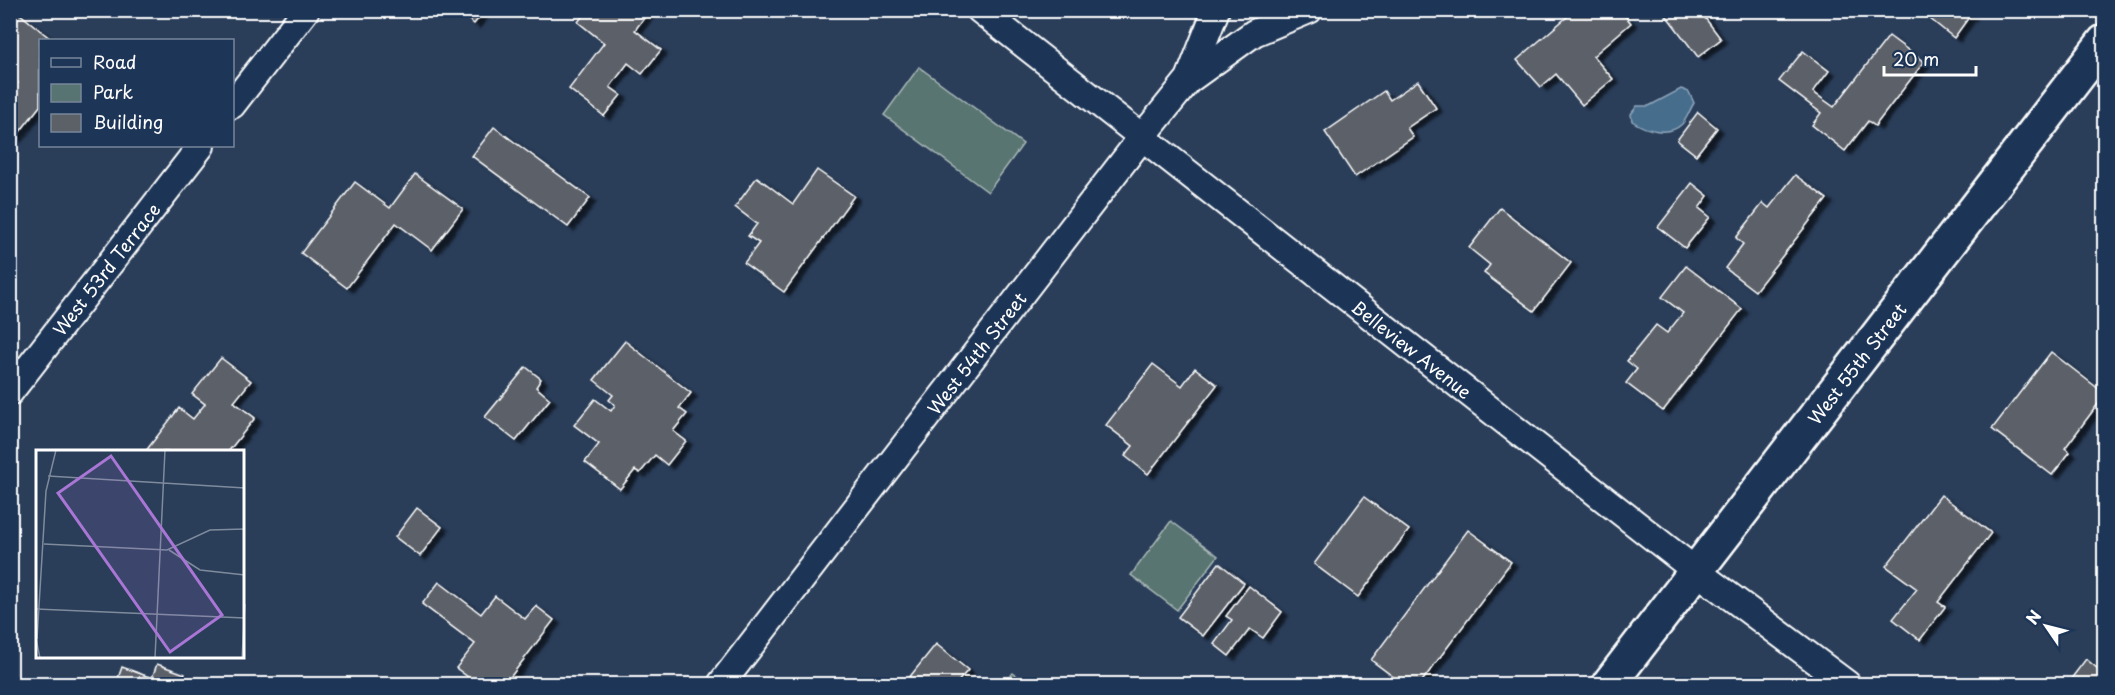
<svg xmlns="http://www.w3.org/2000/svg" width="2115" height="695" viewBox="0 0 2115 695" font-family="'Playpen Sans',sans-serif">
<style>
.green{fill:#587472;stroke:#acbab8;stroke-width:1.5}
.water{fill:#466d8d;stroke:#90a7bb;stroke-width:1.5}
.building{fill:#5c6067;stroke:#fff;stroke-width:1.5;filter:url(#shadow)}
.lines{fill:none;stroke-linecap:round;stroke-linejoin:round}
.street-casing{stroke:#fff;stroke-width:30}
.secondary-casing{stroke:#fff;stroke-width:38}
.street{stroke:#1d3557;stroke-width:26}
.secondary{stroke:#1d3557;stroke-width:33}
.labels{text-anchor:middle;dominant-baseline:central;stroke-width:6;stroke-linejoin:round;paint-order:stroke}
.street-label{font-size:18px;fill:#fff;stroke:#1d3557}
.inset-road{fill:none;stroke:#7f8b9c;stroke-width:1.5}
.view{fill:#a976d5;fill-opacity:0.15;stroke:#a976d5;stroke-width:3}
.inset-edge{fill:none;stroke:#fff;stroke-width:3}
</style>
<defs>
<filter id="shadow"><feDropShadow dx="6" dy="4" stdDeviation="1.5" flood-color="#0009"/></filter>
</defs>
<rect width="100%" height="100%" fill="#2a3e5a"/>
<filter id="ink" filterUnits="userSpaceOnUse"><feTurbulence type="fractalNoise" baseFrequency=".0167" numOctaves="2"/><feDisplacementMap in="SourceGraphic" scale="12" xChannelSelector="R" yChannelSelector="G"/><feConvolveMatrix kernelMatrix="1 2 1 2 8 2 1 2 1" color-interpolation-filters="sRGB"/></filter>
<g filter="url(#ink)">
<g class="green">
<polygon points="919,67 1023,144 988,192 884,115"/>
<polygon points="1171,521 1218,556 1177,610 1131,575"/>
<polygon points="1013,673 1028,684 1003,684"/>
</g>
<path class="water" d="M1681,89l8,3 5,11c-4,6 -7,16 -12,21 -13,13 -37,6 -50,-3l-1,-7 6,-8h12z"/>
<g class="building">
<polygon points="10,10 15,10 52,40 40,40 40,106 15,138 10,134 10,93 18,83 10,77"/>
<polygon points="457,10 485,10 474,24"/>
<polygon points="587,10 650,10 635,30 661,50 642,74 628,63 610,87 621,95 604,116 569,89 604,43 578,22"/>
<polygon points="1575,10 1620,10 1631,23 1593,56 1613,79 1582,105 1556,74 1541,87 1517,60"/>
<polygon points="1662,10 1699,10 1721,39 1698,57"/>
<polygon points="1919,10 1974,10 1954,38"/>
<polygon points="1889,36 1924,62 1875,126 1868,121 1845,151 1812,125 1821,113 1779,81 1803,51 1829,71 1813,92 1834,107"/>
<polygon points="1418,81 1436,108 1407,128 1413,137 1355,177 1325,132 1384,91 1390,100"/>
<polygon points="1698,112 1717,128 1696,155 1677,140"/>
<polygon points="494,127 590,198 568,227 472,156"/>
<polygon points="817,170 854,196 784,292 744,263 759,243 748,236 757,224 735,207 757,177 793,204"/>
<polygon points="415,174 463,209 432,250 396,223 347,288 301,253 355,182 390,208"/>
<polygon points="1795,175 1827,199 1755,291 1725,268 1743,244 1736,238 1763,203 1769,208"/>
<polygon points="1692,183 1708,196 1699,208 1710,217 1685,248 1658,227"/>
<polygon points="1500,208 1571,263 1534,311 1484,273 1490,265 1469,248"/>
<polygon points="1686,266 1742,309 1663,411 1626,383 1637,369 1627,361 1656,325 1667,333 1683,313 1662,297"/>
<polygon points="625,341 691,393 679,408 687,414 673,431 686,441 667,465 655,455 640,473 635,470 620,489 585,462 599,444 574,425 595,399 611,411 615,405 609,400 613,395 594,380"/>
<polygon points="2051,352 2104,393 2104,396 2065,448 2070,452 2052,475 1992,429"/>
<polygon points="221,358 251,381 234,402 255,418 228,452 145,452 179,408 193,419 205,404 192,394"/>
<polygon points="1153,364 1182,386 1195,368 1217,385 1148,474 1125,456 1133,446 1106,425"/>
<polygon points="526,367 541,379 536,387 550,399 516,441 485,417"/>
<polygon points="1941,495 1991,533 1938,602 1945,607 1920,640 1893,619 1917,589 1886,566"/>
<polygon points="1364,497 1409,530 1358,597 1314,564"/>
<polygon points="417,508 442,527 420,556 395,537"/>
<polygon points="1468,530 1511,562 1420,684 1403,684 1371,660"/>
<polygon points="1219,563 1244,583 1203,636 1178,617"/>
<polygon points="439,582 481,614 495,596 525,619 536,606 554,620 505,684 462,684 468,677 456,668 475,644 422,604"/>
<polygon points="1249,586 1282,612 1263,638 1250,629 1229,656 1214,644 1232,620 1226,616"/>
<polygon points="936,644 968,670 956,684 904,684"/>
<polygon points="2086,659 2104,674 2104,684 2067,684"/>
<polygon points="157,664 185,674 181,684 116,684 122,667 152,678"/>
</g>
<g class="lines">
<g class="street-casing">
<g id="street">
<path id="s1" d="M980,10l716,561 151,113"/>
<polyline points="1190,79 1254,33 1309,10"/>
<polyline points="232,105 306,10"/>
<path id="s2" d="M10,392l191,-246"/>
<path id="s3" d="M721,684l422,-548 46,-57 27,-69"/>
</g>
</g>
<g class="secondary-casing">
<g id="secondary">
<path id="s4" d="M1609,684l495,-642"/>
</g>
</g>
<use href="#street" class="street"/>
<use href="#secondary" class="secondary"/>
</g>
</g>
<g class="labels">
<g class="street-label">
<text stroke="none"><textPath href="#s2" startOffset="156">West 53rd Terrace</textPath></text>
<text stroke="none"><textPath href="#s1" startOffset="549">Belleview Avenue</textPath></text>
<text stroke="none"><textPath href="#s3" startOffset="418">West 54th Street</textPath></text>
<text stroke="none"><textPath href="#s4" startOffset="405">West 55th Street</textPath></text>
</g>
</g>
<g transform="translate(36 450)">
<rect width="208" height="208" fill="#2a3e5a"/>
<path class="inset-road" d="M12,26l197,12M8,94l123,6 43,-20 35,-1M133,100l31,20 45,5M0,159l209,9M0,189l4,19M1,189l9,-148 10,-41M119,208l10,-208M206,208l3,-54"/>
<path class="view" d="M75,6l111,159 -52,37 -112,-159z"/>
<rect width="208" height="208" class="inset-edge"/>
</g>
<rect width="2115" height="695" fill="none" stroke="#1d3557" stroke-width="36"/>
<rect x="18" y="18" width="2079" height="659" fill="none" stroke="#fff" stroke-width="2" filter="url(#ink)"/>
<rect x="39" y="39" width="195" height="108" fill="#1d3557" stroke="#77869a" stroke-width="1.5"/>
<rect x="51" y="58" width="30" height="9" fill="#1d3557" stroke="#77869a" stroke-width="1.5"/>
<text x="93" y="69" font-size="18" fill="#ffffff">Road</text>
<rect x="51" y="84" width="30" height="18" fill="#587472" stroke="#77869a" stroke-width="1.5"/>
<text x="93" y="99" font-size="18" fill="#ffffff">Park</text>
<rect x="51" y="114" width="30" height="18" fill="#5c6067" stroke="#77869a" stroke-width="1.5"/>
<text x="93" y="129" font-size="18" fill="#ffffff">Building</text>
<g transform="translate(2046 626) rotate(305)" stroke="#1d3557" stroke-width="4.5" paint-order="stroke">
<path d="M0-4.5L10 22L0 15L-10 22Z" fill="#ffffff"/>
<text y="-9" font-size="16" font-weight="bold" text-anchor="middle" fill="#ffffff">N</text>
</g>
<path d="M1884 66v9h92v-9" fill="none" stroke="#ffffff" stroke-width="3"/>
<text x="1893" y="66" font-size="18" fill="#ffffff" stroke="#1d3557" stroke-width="4.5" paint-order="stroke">20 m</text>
</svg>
